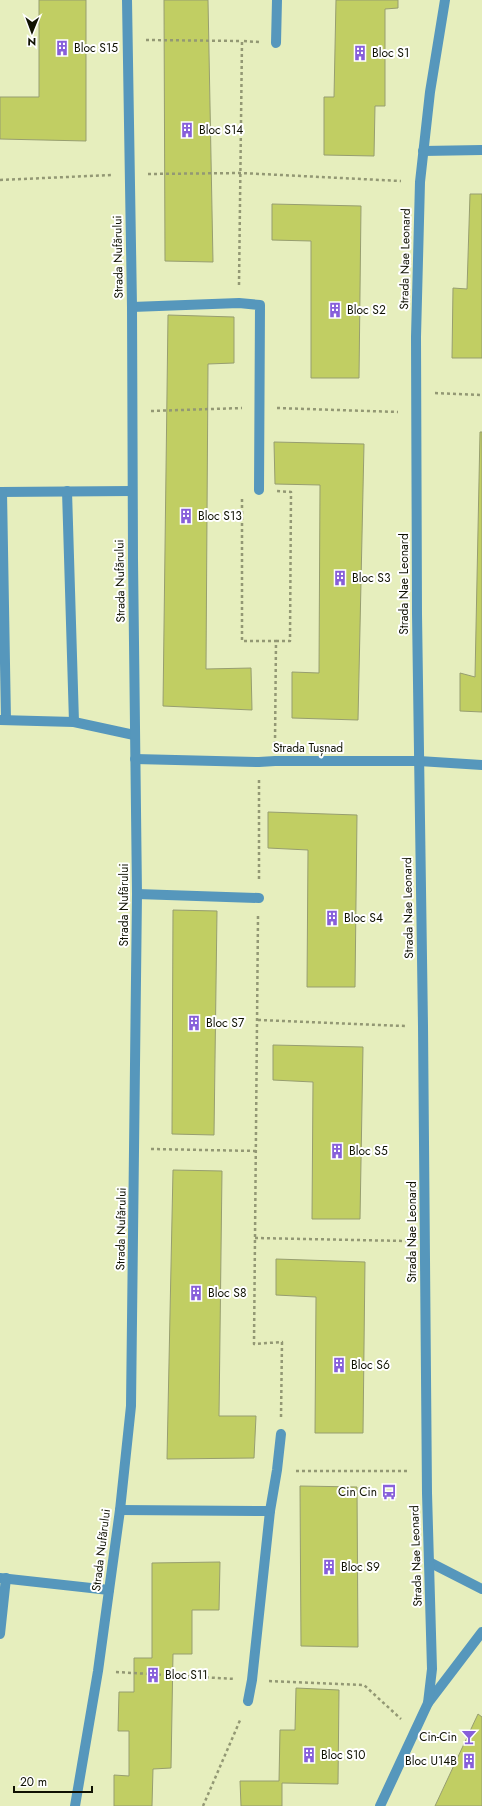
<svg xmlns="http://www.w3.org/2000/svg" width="482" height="1806" viewBox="0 0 482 1806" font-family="Jost,sans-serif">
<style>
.building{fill:#c1ce63;stroke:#979e70}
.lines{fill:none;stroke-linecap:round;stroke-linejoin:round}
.path{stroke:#939874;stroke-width:2.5;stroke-dasharray:3 3;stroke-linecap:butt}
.service{stroke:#5697bc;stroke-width:10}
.minor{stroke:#5697bc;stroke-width:10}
.tertiary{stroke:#5697bc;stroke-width:10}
.labels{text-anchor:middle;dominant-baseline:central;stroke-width:4;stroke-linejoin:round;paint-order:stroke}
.poi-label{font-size:12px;fill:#0f1102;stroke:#fff;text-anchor:start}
.street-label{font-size:12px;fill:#0f1102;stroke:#fff}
</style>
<rect width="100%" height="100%" fill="#e6eebd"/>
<g class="building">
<polygon points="39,0 86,0 86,141 0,139 0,97 39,97"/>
<polygon points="164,0 208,0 213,262 165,261"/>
<polygon points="336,0 398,0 398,8 385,9 385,106 375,106 374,156 324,155 324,97 334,97"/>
<polygon points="470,194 482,194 482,358 452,358 453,288 467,289"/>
<polygon points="272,204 361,206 359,378 311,378 311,241 272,240"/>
<polygon points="168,315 234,317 234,363 208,364 206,669 251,668 252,710 163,706"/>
<polygon points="480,432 482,432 482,712 460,711 460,673 475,677"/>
<polygon points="274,442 364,444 358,720 292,718 292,672 319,673 320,485 275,484"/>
<polygon points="268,812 357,815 355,987 307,987 308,850 268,848"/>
<polygon points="173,910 217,911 214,1135 172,1134"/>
<polygon points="273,1045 363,1047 360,1219 312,1219 313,1082 273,1080"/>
<polygon points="173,1170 222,1171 219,1416 256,1416 254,1458 167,1459"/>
<polygon points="276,1259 365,1262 363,1433 315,1433 316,1297 276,1295"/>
<polygon points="300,1486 357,1487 358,1647 301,1646"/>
<polygon points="220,1562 219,1610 192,1610 192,1654 173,1654 171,1768 153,1769 152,1806 114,1806 114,1775 129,1776 129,1731 118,1731 119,1692 134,1692 134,1658 152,1658 152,1563"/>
<polygon points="296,1688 339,1690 338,1784 282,1783 282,1806 241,1806 240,1781 279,1781 280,1730 295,1730"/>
<polygon points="478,1714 482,1717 482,1806 435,1806"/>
</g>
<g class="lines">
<g class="path">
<polyline points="146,40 242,41"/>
<polyline points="148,174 241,173 401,181"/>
<polyline points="0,180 111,175"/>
<polyline points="239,285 242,41 259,42"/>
<polyline points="435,393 482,395"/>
<polyline points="277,408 398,412"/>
<polyline points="151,411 242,408"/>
<polyline points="242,499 242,641 276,641 275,742"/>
<polyline points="276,641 290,641 291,492 276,491"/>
<polyline points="259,879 259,780"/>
<polyline points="258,916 254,1344 282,1342 281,1417"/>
<polyline points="258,1020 405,1026"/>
<polyline points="151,1149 257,1151"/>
<polyline points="255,1238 406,1241"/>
<polyline points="296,1471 409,1471"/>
<polyline points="116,1672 235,1679"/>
<polyline points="269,1681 364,1685 401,1719"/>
<polyline points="203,1806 241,1718"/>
</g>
<g class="service">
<polyline points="276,43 277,0"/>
<polyline points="132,307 239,303 260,305 259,490"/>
<polyline points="67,491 74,722"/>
<polyline points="0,492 132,491"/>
<polyline points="2,492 6,720"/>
<polyline points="0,720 74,722 134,735"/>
<polyline points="137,894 259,898"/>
<polyline points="120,1510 270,1511 252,1680 248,1701"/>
<polyline points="270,1511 277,1470 281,1434"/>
<polyline points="0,1578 109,1590"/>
<polyline points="0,1634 6,1578"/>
</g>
<g class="minor">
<polyline points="423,151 482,150"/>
<polyline points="135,759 259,762 275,761 419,761 482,765"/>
<polyline points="429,1562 482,1589"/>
<polyline points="428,1703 482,1632"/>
<polyline points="75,1806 98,1671 120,1510 131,1406 137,894 133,559 132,307 127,0"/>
</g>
<polyline class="tertiary" points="380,1806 428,1703 432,1669 427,1493 423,1026 417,614 416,337 420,182 430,92 445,0"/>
</g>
<defs>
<g id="building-bare" transform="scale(1.2)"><path d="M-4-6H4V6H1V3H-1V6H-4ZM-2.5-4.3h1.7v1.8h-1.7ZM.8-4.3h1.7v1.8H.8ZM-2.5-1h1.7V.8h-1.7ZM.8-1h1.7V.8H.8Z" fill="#875fda" stroke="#fff" stroke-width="2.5" paint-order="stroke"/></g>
<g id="bus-bare" transform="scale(1.2)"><path d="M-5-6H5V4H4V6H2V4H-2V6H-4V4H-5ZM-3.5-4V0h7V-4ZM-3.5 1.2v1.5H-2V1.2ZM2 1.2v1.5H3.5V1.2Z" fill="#875fda" stroke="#fff" stroke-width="2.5" paint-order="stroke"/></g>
<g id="bar-bare" transform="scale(1.2)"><path d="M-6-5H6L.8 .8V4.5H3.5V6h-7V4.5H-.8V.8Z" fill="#875fda" stroke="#fff" stroke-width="2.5" paint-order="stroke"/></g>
</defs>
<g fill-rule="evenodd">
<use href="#building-bare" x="62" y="48"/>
<use href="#building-bare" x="360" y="53"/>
<use href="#building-bare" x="187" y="130"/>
<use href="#building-bare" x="335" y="310"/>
<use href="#building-bare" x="186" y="516"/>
<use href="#building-bare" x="340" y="578"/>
<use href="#building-bare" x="332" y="918"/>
<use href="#building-bare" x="194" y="1023"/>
<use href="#building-bare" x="337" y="1151"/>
<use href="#building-bare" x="196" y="1293"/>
<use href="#building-bare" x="339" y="1365"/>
<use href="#bus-bare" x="389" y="1492"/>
<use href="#building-bare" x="329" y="1567"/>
<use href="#building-bare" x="153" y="1675"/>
<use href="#bar-bare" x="469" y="1737"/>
<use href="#building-bare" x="309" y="1755"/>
<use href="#building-bare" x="469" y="1761"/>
</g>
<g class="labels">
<g class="poi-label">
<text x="74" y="48">Bloc S15</text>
<text x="372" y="53">Bloc S1</text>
<text x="199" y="130">Bloc S14</text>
<text x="347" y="310">Bloc S2</text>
<text x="198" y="516">Bloc S13</text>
<text x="352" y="578">Bloc S3</text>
<text x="344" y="918">Bloc S4</text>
<text x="206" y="1023">Bloc S7</text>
<text x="349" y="1151">Bloc S5</text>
<text x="208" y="1293">Bloc S8</text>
<text x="351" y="1365">Bloc S6</text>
<text x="377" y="1492" text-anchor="end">Cin Cin</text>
<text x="341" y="1567">Bloc S9</text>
<text x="165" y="1675">Bloc S11</text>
<text x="457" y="1737" text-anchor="end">Cin-Cin</text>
<text x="321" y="1755">Bloc S10</text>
<text x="457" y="1761" text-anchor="end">Bloc U14B</text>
</g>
<g class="street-label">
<text transform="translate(118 257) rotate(-91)">Strada Nufărului</text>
<text transform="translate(405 259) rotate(-89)">Strada Nae Leonard</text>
<text transform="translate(120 581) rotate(-91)">Strada Nufărului</text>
<text transform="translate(404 584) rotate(-90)">Strada Nae Leonard</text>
<text x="308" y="748">Strada Tușnad</text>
<text transform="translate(124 905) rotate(-90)">Strada Nufărului</text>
<text transform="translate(408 908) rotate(-91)">Strada Nae Leonard</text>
<text transform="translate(121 1229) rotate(-89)">Strada Nufărului</text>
<text transform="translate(412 1232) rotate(-90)">Strada Nae Leonard</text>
<text transform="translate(101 1550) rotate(-83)">Strada Nufărului</text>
<text transform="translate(416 1556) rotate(-92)">Strada Nae Leonard</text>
</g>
</g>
<g transform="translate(32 32) rotate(181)" stroke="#ffffff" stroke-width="3" paint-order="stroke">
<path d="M0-3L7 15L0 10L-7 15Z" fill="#0f1102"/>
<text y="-6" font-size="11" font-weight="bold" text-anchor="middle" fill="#0f1102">N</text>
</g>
<path d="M14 1786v6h78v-6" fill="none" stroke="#0f1102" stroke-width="2"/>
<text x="20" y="1786" font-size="12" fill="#0f1102" stroke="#ffffff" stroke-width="3" paint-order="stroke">20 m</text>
</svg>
